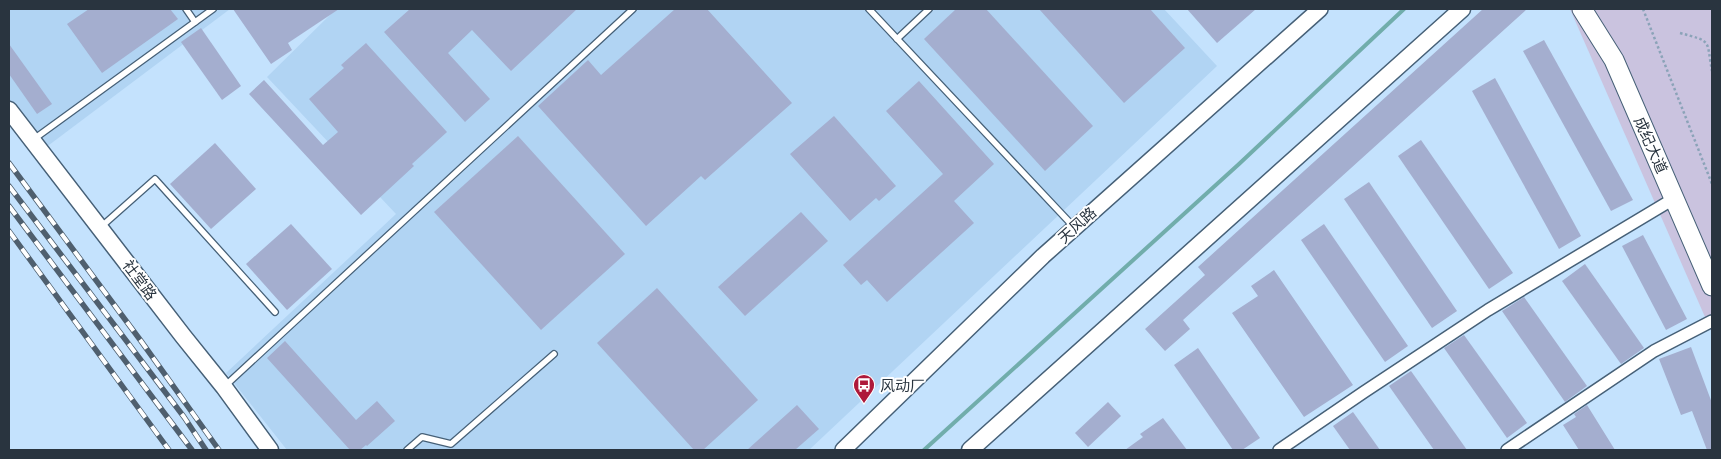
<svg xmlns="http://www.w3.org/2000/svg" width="1721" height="459" viewBox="0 0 1721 459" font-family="'Public Sans','Noto Sans SC',sans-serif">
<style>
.built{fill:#b1d4f3}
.green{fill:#cac3df}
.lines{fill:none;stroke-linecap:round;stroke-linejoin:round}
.stream{stroke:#71adab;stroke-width:4}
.building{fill:#a4aecf}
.service-casing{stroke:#466077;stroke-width:8}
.minor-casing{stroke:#466077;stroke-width:14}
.tertiary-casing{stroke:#466077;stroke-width:18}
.secondary-casing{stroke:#466077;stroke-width:19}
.primary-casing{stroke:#466077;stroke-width:21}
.path{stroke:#8ba3b8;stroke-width:2.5;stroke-dasharray:2.5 2.5;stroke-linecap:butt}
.service{stroke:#fff;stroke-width:5.5}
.minor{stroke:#fff;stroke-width:11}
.tertiary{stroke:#fff;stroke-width:15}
.secondary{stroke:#fff;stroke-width:16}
.primary{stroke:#fff;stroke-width:19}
.rail-casing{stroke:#4f5f6e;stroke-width:5.5}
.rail{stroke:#fff;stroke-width:4;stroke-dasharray:11;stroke-linecap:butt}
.labels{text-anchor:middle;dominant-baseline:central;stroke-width:4;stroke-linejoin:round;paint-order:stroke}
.street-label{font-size:15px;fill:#29343f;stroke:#fff}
.poi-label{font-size:15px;fill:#29343f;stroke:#fff;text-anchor:start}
</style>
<rect width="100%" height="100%" fill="#c4e2fd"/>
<g class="built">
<polygon points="9,9 230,9 45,148 9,99"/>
<polygon points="336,9 1164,9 1217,66 809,450 287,450 226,373 396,214 267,77"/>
</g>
<polygon class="green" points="1570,9 1712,9 1712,333"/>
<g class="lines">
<polyline class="stream" points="924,450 1239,164 1404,9"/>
</g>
<g class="building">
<polygon points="89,9 170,9 178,19 102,73 67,24"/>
<polygon points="233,9 339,9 288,43 292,50 271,64"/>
<polygon points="410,9 577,9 511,71 472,30 448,53 490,99 465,122 384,32"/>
<polygon points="675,9 707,9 792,103 705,180 701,176 646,226 538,106 588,60 601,75"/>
<polygon points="956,9 986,9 1093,126 1045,171 924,39"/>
<polygon points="1039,9 1150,9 1185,48 1124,103"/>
<polygon points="1187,9 1256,9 1217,43"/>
<polygon points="1483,9 1527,9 1183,320 1190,329 1165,351 1145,329 1205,275 1198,267"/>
<polygon points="201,28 241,86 222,100 181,42"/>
<polygon points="1544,40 1633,200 1611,211 1523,51"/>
<polygon points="366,43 447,132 412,164 414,166 361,215 249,94 264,80 323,145 338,132 309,99 344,68 341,65"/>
<polygon points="9,44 52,104 37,114 9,74"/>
<polygon points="1495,78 1581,236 1559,249 1472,91"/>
<polygon points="919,81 994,164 954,201 974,223 887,302 867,280 861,285 843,265 943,174 886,111"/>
<polygon points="834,116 896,186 879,201 876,198 850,221 790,154"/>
<polygon points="518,136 625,254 541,330 434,212"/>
<polygon points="1421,140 1513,273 1489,289 1398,156"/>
<polygon points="215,143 256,189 211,229 170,184"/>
<polygon points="1369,182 1457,311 1432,328 1344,199"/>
<polygon points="801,212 828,241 745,316 718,287"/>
<polygon points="291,224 332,269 287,310 246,264"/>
<polygon points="1324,224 1408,346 1385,362 1301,240"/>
<polygon points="1643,235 1687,319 1666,330 1622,246"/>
<polygon points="1585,264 1644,348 1621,364 1562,281"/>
<polygon points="1274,270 1353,385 1304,417 1232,313 1258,296 1251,286"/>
<polygon points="657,288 758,400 703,450 694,450 597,343"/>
<polygon points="1524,297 1587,386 1565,402 1502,311"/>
<polygon points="1464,335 1527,423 1507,438 1444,348"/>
<polygon points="285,341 356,420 377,401 395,421 367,446 366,445 360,450 350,450 267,358"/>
<polygon points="1691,347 1712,403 1712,450 1707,450 1692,411 1681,415 1659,359"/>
<polygon points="1198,348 1260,438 1242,450 1233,450 1174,365"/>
<polygon points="1411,371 1467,450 1434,450 1389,386"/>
<polygon points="1108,402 1121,416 1088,447 1075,433"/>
<polygon points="797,405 819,429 795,450 747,450"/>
<polygon points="1587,405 1615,450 1579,450 1563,425 1576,417 1574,414"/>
<polygon points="1353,412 1380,450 1350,450 1333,426"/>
<polygon points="1163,418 1187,450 1125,450 1143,437 1140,434"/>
</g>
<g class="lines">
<g class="service-casing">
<g id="service">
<polyline points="186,9 195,22"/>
<polyline points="869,9 1074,227"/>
<polyline points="897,39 929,9"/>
<polyline points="34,139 213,9"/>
<polyline points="102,226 155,179 275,312"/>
<polyline points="226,385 633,9"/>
<polyline points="407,450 422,437 451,444 554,354"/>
</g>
</g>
<g class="minor-casing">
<g id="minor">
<polyline points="1279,450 1364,392 1488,310 1675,198"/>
<polyline points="1507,450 1654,351 1712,321"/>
</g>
</g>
<g class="tertiary-casing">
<polyline id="tertiary" points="843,450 1043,256 1320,9"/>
</g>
<g class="secondary-casing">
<g id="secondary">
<polyline points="9,110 183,336 224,387 270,450"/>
<polyline points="970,450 1462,9"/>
</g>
</g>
<g class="primary-casing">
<polyline id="primary" points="1582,9 1614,60 1712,286"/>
</g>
<g class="path">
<polyline points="1643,9 1712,184"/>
<path d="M1680,33c33,9 26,6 32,38"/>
</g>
<use href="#service" class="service"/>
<use href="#minor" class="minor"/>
<use href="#tertiary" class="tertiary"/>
<use href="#secondary" class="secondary"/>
<use href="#primary" class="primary"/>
<g class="rail-casing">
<g id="rail">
<polyline points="9,163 141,341 219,450"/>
<polyline points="9,186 184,417 206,450"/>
<polyline points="9,206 192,450"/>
<polyline points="9,231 169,450"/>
</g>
</g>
<use href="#rail" class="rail"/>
</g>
<defs>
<g id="bus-pin" transform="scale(1.125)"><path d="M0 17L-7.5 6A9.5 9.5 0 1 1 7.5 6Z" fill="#ae193a" stroke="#fff"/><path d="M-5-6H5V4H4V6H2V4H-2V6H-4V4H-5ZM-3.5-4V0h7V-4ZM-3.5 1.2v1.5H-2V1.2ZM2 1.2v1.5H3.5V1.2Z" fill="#fff"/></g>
</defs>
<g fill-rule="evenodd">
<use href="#bus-pin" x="864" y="385"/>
</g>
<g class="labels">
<g class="street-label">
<text transform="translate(1651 145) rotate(66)">成纪大道</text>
<text transform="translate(1077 225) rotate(-42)">天风路</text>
<text transform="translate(140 280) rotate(53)">社堂路</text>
</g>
<g class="poi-label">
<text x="880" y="385">风动厂</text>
</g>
</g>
<rect width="1721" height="459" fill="none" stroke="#29343f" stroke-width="20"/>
</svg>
